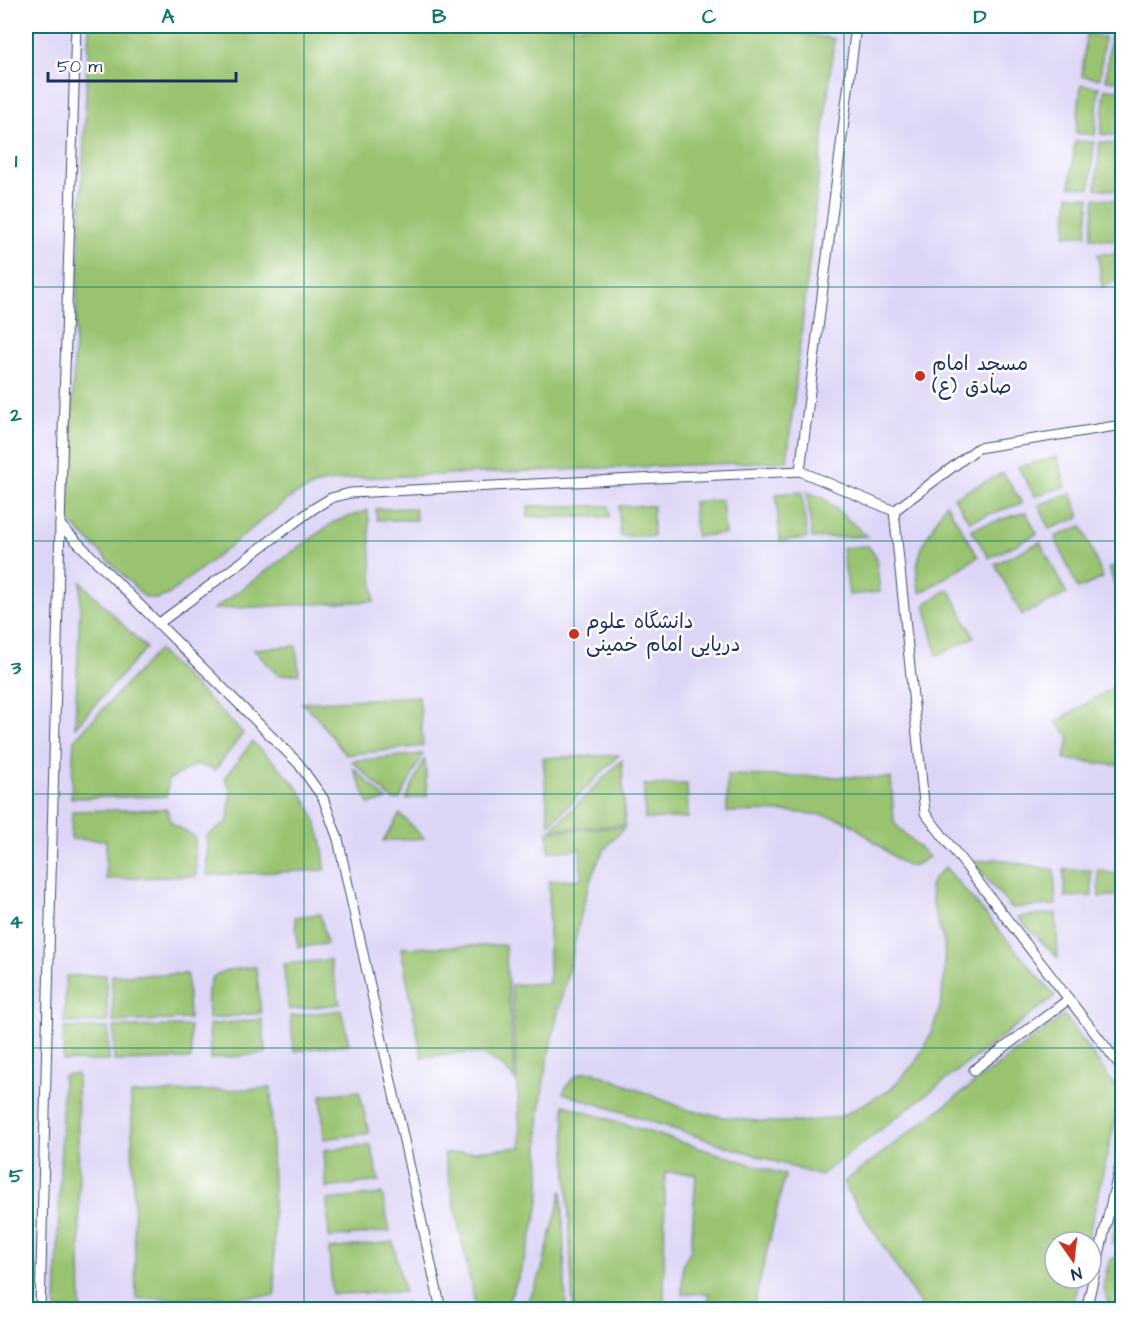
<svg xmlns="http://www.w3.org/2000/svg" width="1148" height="1335" viewBox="0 0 1148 1335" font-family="'Architects Daughter','Playpen Sans Arabic',sans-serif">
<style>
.built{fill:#ddd5f6;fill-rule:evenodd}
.green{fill:#99c370;stroke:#5a7967;stroke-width:1.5}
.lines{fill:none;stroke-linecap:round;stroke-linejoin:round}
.lane-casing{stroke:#3c4b70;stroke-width:11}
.lane{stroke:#fff;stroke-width:9}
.grid{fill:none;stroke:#0f766e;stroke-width:1.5;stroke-opacity:0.55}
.poi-dot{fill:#c8321e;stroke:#fff;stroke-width:2}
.labels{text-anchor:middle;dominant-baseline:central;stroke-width:5;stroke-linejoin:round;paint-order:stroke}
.poi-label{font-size:20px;fill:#1b2f5e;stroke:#fff;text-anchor:start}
.neatline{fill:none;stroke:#0f766e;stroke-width:2}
.grid-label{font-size:20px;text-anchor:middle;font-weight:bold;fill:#0f766e}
</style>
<rect width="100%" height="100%" fill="#fff"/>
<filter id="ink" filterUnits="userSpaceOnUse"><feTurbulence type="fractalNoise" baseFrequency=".0167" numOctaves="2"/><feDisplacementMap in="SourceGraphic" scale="12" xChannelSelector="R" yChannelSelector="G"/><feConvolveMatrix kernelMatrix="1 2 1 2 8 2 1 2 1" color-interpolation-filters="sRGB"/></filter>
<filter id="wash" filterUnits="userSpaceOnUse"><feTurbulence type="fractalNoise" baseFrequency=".008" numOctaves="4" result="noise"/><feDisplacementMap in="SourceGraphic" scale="24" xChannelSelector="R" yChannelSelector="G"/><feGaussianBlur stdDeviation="1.35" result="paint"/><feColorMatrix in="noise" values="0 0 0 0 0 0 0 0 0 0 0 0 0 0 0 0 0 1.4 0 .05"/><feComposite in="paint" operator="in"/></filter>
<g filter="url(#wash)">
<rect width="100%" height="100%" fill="#f7e8d4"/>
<path class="built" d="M26,26h1096v1283h-1096zM1055,1242h36v36h-36z"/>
<g class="green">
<polygon points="89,26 752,26 834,39 787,461 356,478 321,483 294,495 168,595 156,599 145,597 67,519"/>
<polygon points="1086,34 1104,37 1100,79 1082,76"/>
<polygon points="1110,37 1122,37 1122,81 1106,80"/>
<polygon points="1081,85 1099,87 1095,135 1076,133"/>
<polygon points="1105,89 1122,90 1122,136 1101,134"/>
<polygon points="1075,141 1094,142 1090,188 1070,186"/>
<polygon points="1100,142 1122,145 1122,191 1096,188"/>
<polygon points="1069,195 1090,197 1086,235 1065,235"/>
<polygon points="1095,198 1122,201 1121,241 1091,238"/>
<polygon points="1098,254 1122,254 1121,274 1112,283 1102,287"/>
<polygon points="1057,457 1066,486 1035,496 1018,467"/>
<polygon points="1003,473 1022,503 969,521 954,497"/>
<polygon points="802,492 807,538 780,541 776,494"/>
<polygon points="807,492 823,498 867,536 812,538"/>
<polygon points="1071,493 1080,517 1049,529 1039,505"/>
<polygon points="722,500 725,534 696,536 693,502"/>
<path d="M946,503l32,54 -57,36c-14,-33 10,-61 25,-90z"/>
<polygon points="528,506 609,506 610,517 528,517"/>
<polygon points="619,506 653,506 653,536 620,536"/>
<polygon points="415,508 416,520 377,520 376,509"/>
<polygon points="368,510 374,601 214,609 334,522"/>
<polygon points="1026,512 1037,534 989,558 971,529"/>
<polygon points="1082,526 1103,578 1078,589 1055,537"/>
<polygon points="1040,542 1067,594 1022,615 995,564"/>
<polygon points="868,546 876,557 880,592 849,595 842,548"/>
<polygon points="1122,564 1122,582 1115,585 1109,568"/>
<polygon points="81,582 146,648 75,727"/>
<polygon points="949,589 974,637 937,656 925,604"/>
<polygon points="296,646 299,674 278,675 253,649"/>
<polygon points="158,650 243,733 215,770 197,764 168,780 167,796 71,798 74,740"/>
<polygon points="1112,688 1122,705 1122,766 1064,759 1070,737 1056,722"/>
<polygon points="419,696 423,746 346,755 315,715 302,703"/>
<path d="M252,742c44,39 70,66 73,128l-118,5v-39l21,-15 3,-31 -6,-12z"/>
<polygon points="423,754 400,799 393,800 352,761"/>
<polygon points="619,755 549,825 543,758"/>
<polygon points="425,758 427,796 406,799"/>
<polygon points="622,760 625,825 552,829"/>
<polygon points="353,768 387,800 369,804"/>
<path d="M727,775l164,3 3,45 35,34 -14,8 -8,1c-20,-12 -36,-29 -56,-42 -24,-15 -94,-13 -124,-12z"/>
<polygon points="687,784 688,818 645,819 644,785"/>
<polygon points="167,809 171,823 195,837 196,876 106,879 106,840 71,839 72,811"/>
<polygon points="400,814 424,838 383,841"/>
<path d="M625,827c-8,9 -18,17 -24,28 -16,32 -22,70 -30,104 -12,50 -26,100 -31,152 -3,27 1,54 0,81 -3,33 -20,88 -36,117h-28l-32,-155 77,-7 -10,-162 38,-2v-102l32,-2 -1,-30 -31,3 -1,-21z"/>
<polygon points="996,859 1054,870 1056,905 1011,908 973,862"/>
<path d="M945,867l110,129 -235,180 -257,-83c7,-14 15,-23 31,-21l94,38 36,7 39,5h38l39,-5 50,-27 25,-27 16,-30 10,-28 4,-37 -1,-26 -10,-32 -4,-22 2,-7z"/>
<polygon points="1064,870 1091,870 1092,896 1065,897"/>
<polygon points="1098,870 1117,875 1122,874 1122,895 1099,897"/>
<polygon points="1056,913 1058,958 1017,917"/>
<polygon points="320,914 327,944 298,947 295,917"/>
<path d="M505,945l10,135c-29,-36 -51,-27 -93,-23l-21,-109z"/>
<polygon points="330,960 340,1004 289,1010 283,964"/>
<path d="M256,967l5,46 -53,6c-2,-48 2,-48 48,-52z"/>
<polygon points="187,974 189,1019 113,1022 112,975"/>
<polygon points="106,975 108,1022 64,1023 66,976"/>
<polygon points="341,1010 349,1044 294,1051 290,1016"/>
<polygon points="1064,1015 1121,1095 1087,1242 1055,1242 1055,1278 1079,1278 1071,1309 923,1309 843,1183"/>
<polygon points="262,1019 266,1053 210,1059 209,1025"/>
<polygon points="190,1026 191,1059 114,1061 114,1027"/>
<polygon points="64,1028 108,1028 109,1061 63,1061"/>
<polygon points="77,1074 81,1309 56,1309 63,1075"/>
<polygon points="271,1088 275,1296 136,1299 131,1094"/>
<polygon points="359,1091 369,1133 324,1139 321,1095"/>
<polygon points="564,1105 785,1175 753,1309 708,1309 709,1293 682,1294 683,1264 691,1249 696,1174 665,1172 664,1309 573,1309"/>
<polygon points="371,1145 379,1181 326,1188 324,1150"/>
<polygon points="562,1190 566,1309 525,1309 542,1270"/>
<polygon points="382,1194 390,1231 329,1238 327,1200"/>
<polygon points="1122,1194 1122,1240 1111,1244"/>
<polygon points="393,1242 404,1292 332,1294 329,1249"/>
<path d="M1122,1254v52l-12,2c-9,-22 -7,-26 0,-48z"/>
<polygon points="406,1303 408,1309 248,1309"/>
</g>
</g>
<g filter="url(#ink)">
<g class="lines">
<g class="lane-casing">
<g id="lane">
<polyline points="800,471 856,26"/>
<polyline points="894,511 978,448 1122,425"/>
<polyline points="60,525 298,763 323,798 338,839 441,1310"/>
<polyline points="158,624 313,509 331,498 350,493 800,471 894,511 925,813 1122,1068"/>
<polyline points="974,1070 1069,999"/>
<polyline points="40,1310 60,525 76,26"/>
<polyline points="1086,1310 1122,1157"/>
</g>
</g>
<use href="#lane" class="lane"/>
</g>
</g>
<path class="grid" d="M304,26v1284M574,26v1284M844,26v1284M26,287h1096M26,541h1096M26,794h1096M26,1048h1096"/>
<g class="poi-dot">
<circle cx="920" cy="376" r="6"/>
<circle cx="574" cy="634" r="6"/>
</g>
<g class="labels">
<g class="poi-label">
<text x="932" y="364">مسجد امام<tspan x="932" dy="23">صادق (ع)</tspan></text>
<text x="586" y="622">دانشگاه علوم<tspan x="586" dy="23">دریایی امام خمینی</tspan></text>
</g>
</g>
<rect width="1148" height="1335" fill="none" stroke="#fff" stroke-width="66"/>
<g transform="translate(1073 1260) rotate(166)"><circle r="28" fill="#ffffff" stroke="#a4acbf" stroke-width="1.5"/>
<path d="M0-4.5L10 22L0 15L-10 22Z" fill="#c8321e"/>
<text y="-9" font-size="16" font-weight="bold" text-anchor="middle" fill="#1b2f5e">N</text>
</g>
<path d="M48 72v9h188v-9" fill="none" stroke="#1b2f5e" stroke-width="3"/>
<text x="57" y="72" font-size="18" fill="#1b2f5e" stroke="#ffffff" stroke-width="4.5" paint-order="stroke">50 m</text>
<rect x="33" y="33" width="1082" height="1269" class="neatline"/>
<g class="grid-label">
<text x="168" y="23">A</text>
<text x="439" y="23">B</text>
<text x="709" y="23">C</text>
<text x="980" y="23">D</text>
<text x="16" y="167">1</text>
<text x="16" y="421">2</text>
<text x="16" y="674">3</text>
<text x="16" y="928">4</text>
<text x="16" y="1182">5</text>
</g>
</svg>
